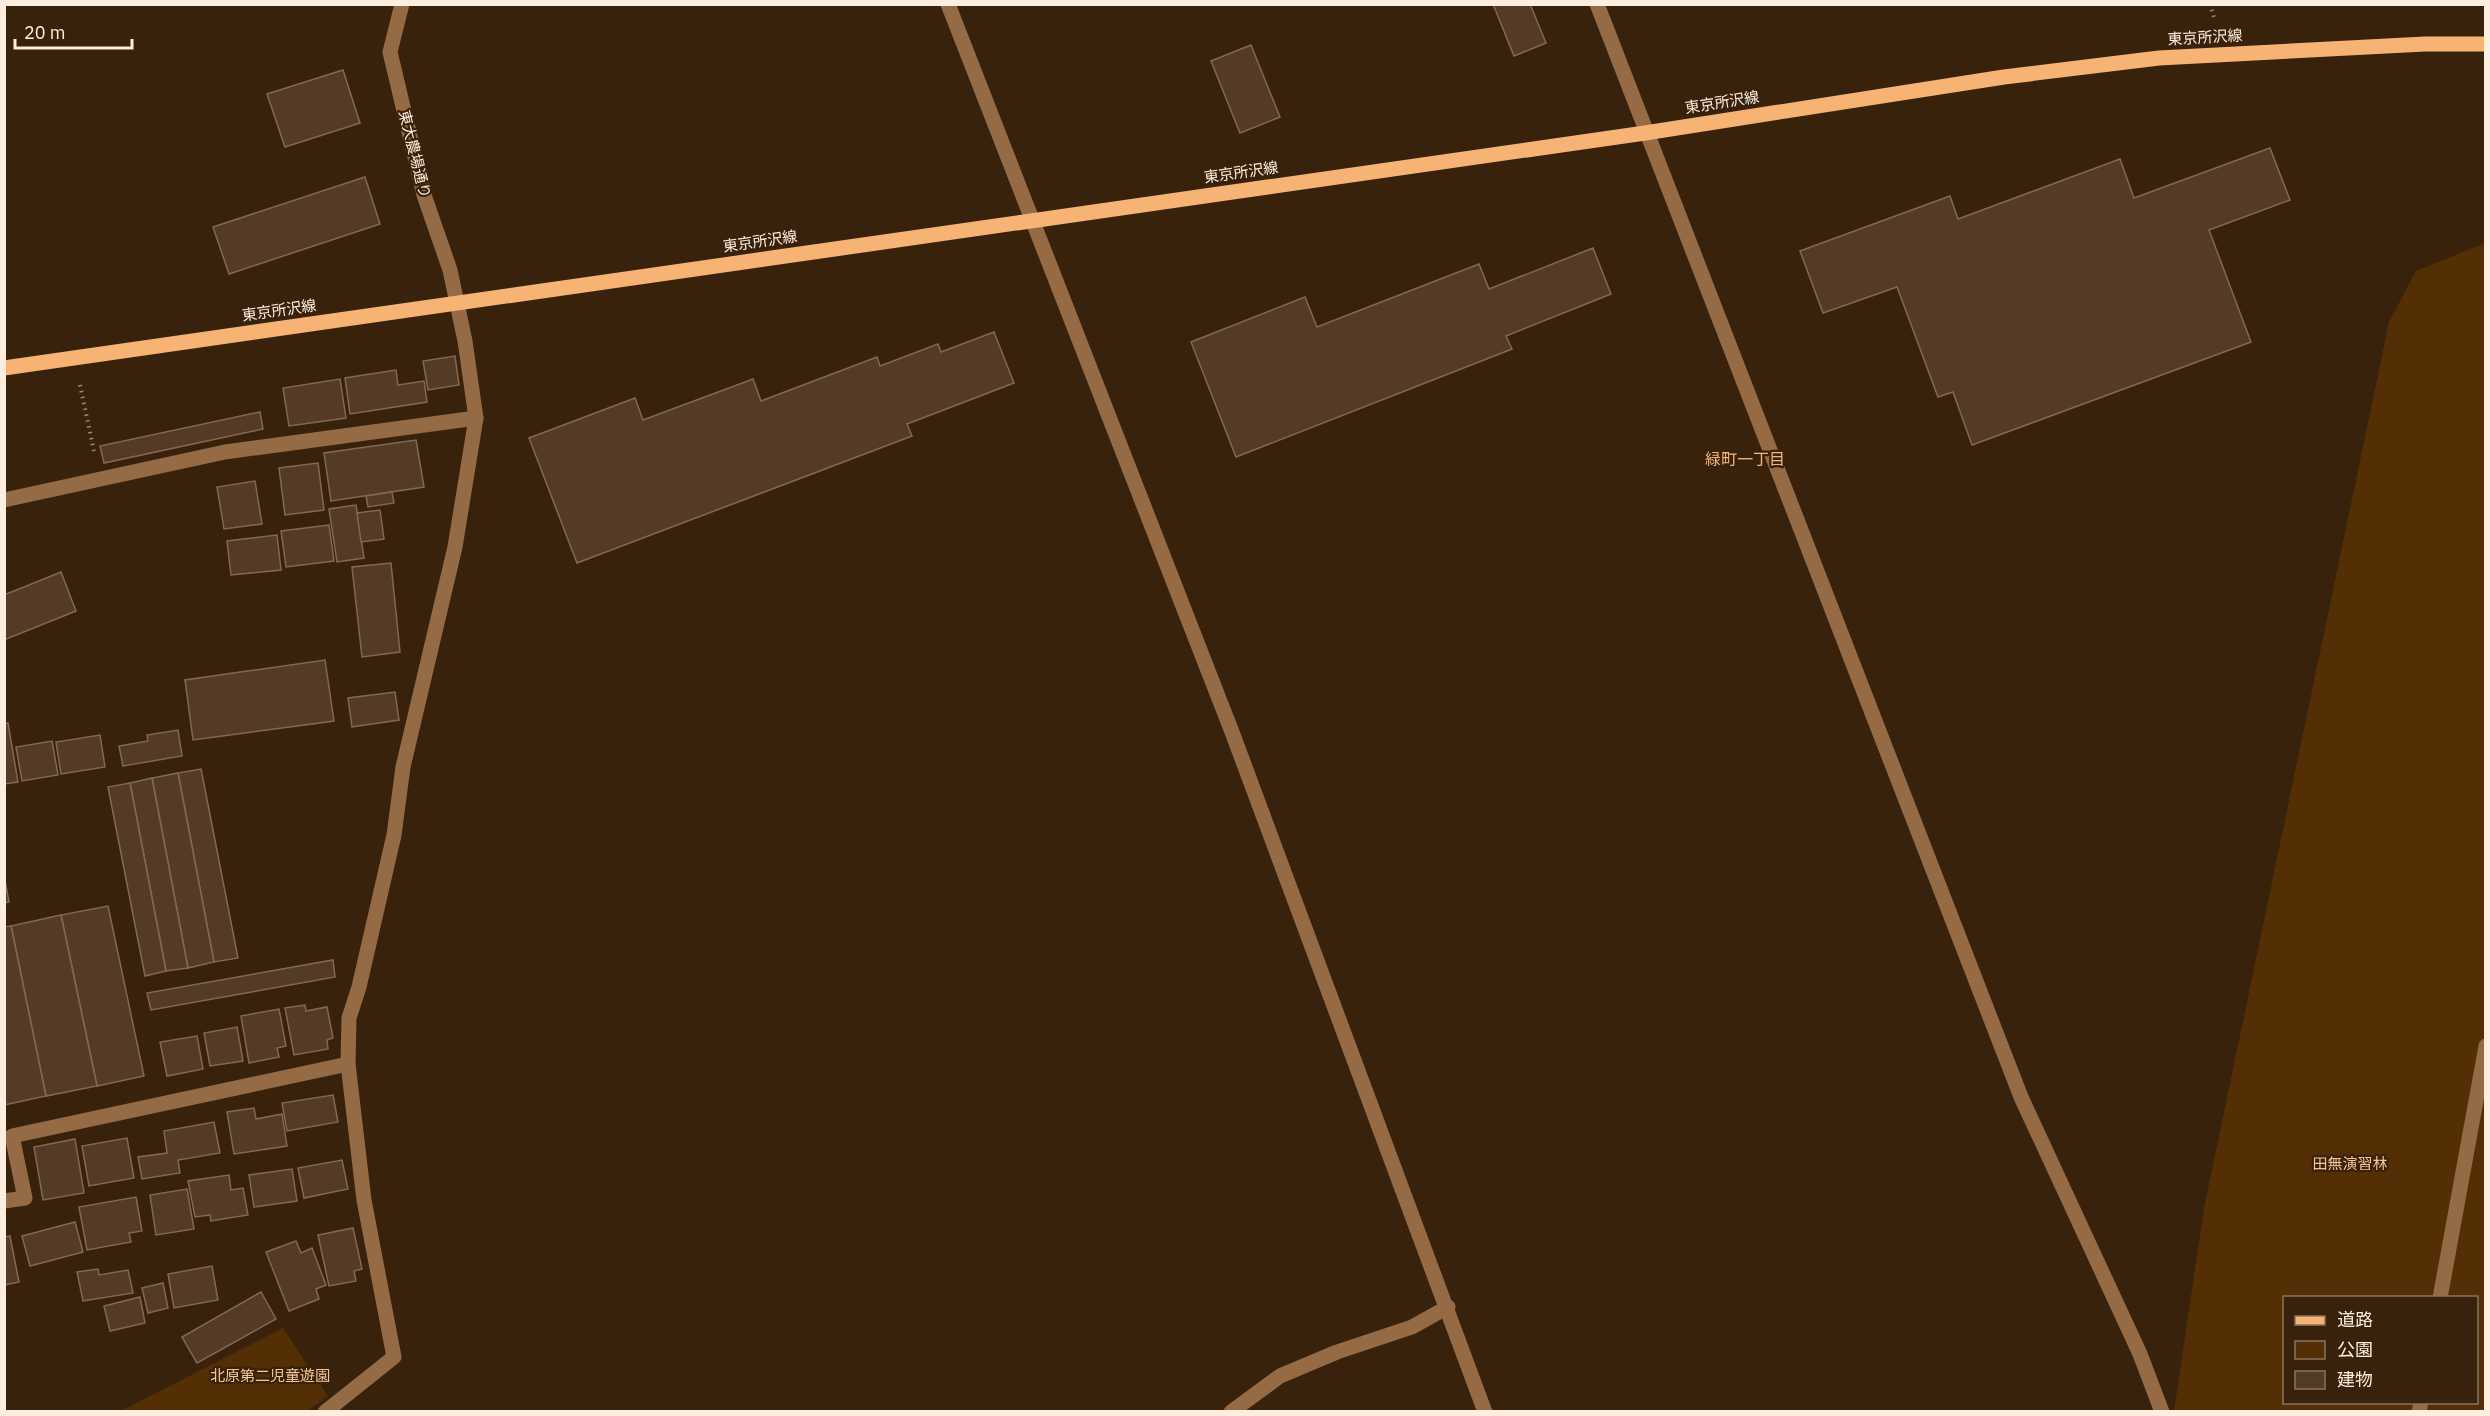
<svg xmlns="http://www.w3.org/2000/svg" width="2490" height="1416" viewBox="0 0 2490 1416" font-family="'IBM Plex Sans','Noto Sans JP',sans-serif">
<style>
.green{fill:#542f05;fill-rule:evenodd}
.building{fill:#533b25;stroke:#846951;stroke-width:1.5}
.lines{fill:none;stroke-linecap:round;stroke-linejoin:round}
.path{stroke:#998673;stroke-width:4;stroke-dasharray:1.5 4.5;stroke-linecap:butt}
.minor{stroke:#956b46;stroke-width:15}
.major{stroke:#f7b374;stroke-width:15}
.labels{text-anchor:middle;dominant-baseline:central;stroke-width:4.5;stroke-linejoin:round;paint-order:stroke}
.street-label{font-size:15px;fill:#fdeee0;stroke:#39220b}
.park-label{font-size:15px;fill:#f7c599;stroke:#39220b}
.neighbourhood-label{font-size:16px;fill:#f3b67f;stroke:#39220b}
</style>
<rect width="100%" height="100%" fill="#39220b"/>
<g class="green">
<path d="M2485,243v1168l-311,1 30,-204 185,-886 27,-51zM2284,1298h192v104h-192z"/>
<polygon points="283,1328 328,1396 307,1411 121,1411"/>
</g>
<g class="building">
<polygon points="1493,4 1530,4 1546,43 1514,56"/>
<polygon points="1251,45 1280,117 1240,133 1211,61"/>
<polygon points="343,70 360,123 285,147 267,94"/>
<polygon points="2270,148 2290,200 2209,230 2251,342 1972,445 1953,392 1938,397 1897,287 1823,313 1800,251 1950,196 1958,219 2120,159 2134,198"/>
<polygon points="365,177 380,224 229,274 213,227"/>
<polygon points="1593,248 1611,294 1506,336 1512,349 1236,457 1191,342 1305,297 1317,327 1479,264 1489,289"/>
<polygon points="994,332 1014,383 907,424 912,436 577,563 529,438 635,398 643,420 753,379 761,401 877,357 880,366 938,344 941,352"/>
<polygon points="455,356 459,385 428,390 423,361"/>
<polygon points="396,370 398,385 424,381 427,402 350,414 345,378"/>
<polygon points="340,379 346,418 289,426 283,388"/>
<polygon points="260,412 263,429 104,463 100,446"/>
<polygon points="416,440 424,487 331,501 324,453"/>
<polygon points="318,463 324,510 285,515 279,468"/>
<polygon points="255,481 262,524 224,529 217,487"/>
<polygon points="392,492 394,503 368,507 366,496"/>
<polygon points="356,505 364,558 337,562 329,509"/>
<polygon points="380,510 384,539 361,542 357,513"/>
<polygon points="329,525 334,561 286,567 281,531"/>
<polygon points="277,535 281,570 231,575 227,541"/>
<polygon points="391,563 400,652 362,657 352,567"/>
<polygon points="61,572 76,611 4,640 4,595"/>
<polygon points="325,660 334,721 193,740 185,680"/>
<polygon points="395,692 399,720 352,727 348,698"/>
<polygon points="8,723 18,782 4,784 4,724"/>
<polygon points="178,730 182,756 123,766 119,746 148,741 147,735"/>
<polygon points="100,735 105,767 61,774 56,742"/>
<polygon points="52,741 58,775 22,781 16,747"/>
<polygon points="201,769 238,958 214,962 178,773"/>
<polygon points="178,773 214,962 188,968 152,778"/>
<polygon points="152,778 188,968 166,971 130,783"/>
<polygon points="130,783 166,971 145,976 108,787"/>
<polygon points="4,875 9,902 4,903"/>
<polygon points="108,906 144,1076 97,1086 61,915"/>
<polygon points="61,915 97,1086 46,1096 11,926"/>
<polygon points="11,926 46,1096 4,1105 4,927"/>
<polygon points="333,960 335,977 151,1010 147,993"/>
<polygon points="305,1005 306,1011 327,1007 333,1038 327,1040 328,1049 294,1055 285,1008"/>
<polygon points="279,1009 286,1046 277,1048 279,1057 249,1063 241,1016"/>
<polygon points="237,1027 243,1061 210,1066 204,1033"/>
<polygon points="197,1036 203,1069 167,1076 160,1042"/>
<polygon points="333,1095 338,1122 287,1131 282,1103"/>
<polygon points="254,1108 256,1119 282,1114 287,1146 234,1154 227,1112"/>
<polygon points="214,1122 220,1153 178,1160 180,1173 142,1179 138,1157 167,1153 164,1131"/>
<polygon points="127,1138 134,1178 89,1186 82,1146"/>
<polygon points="75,1139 84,1193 43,1200 34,1147"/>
<polygon points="342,1160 348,1189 304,1198 298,1168"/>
<polygon points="292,1169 297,1201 254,1207 249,1175"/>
<polygon points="229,1175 231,1190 243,1188 248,1215 211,1221 210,1215 195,1217 188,1181"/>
<polygon points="187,1189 194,1229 156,1235 150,1195"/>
<polygon points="136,1197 142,1231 129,1233 131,1242 87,1250 79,1207"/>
<polygon points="75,1222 83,1252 30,1266 22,1236"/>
<polygon points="353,1228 362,1269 354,1271 356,1281 329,1286 318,1235"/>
<polygon points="10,1236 19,1282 4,1285 4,1237"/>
<polygon points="296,1241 301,1253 312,1248 326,1285 316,1289 319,1299 289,1311 266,1252"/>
<polygon points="212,1266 218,1300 174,1308 168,1274"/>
<polygon points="98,1269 99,1275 128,1270 133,1293 83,1301 77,1272"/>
<polygon points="163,1283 168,1308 148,1313 142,1288"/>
<polygon points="261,1292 276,1319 197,1363 182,1337"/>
<polygon points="140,1297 145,1323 110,1331 104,1306"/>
</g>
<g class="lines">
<g class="path">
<polyline points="2210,4 2214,17"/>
<polyline points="80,385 94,451"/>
</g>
<g class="minor">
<polyline points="948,4 1232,732 1485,1412"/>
<polyline points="1597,4 2021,1097 2140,1354 2162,1412"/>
<polyline points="4,500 225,452 476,418"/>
<polyline points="4,1201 25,1198 12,1136 348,1064"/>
<polyline points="2440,1298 2486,1046"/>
<polyline points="325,1412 394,1357 364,1200 348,1064 349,1018 359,987 394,835 403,767 455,547 476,418 465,341 450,270 424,195 390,52 402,4"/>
<polyline points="1231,1412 1280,1376 1337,1352 1412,1327 1448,1307"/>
<polyline points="2419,1412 2421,1402"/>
</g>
<polyline class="major" points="4,368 1645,133 2004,77 2159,58 2425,44 2486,44"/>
</g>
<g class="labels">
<g class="street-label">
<text transform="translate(2205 37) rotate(-3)">東京所沢線</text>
<text transform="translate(1722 102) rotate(-9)">東京所沢線</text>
<text transform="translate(415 154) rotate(76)">東大農場通り</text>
<text transform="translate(1241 172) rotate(-8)">東京所沢線</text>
<text transform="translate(760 241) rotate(-8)">東京所沢線</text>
<text transform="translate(279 310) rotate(-8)">東京所沢線</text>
</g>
<g class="park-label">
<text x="2350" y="1163">田無演習林</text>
<text x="270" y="1375">北原第二児童遊園</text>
</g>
<g class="neighbourhood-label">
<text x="1745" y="459">緑町一丁目</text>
</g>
</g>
<rect width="2490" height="1416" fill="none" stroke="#fdeee0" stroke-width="12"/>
<rect x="2283" y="1296" width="195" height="108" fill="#39220b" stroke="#877460" stroke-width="1.5"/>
<rect x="2295" y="1316" width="30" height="9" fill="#f7b374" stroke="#877460" stroke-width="1.5"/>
<text x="2337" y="1326" font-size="18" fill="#fdeee0">道路</text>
<rect x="2295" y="1341" width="30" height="18" fill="#542f05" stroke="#877460" stroke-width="1.5"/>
<text x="2337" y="1356" font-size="18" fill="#fdeee0">公園</text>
<rect x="2295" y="1371" width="30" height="18" fill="#533b25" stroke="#877460" stroke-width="1.5"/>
<text x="2337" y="1386" font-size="18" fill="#fdeee0">建物</text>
<path d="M15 39v9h117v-9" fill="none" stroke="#fdeee0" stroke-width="3"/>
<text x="24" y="39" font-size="18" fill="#fdeee0" stroke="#39220b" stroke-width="4.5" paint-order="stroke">20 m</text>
</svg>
